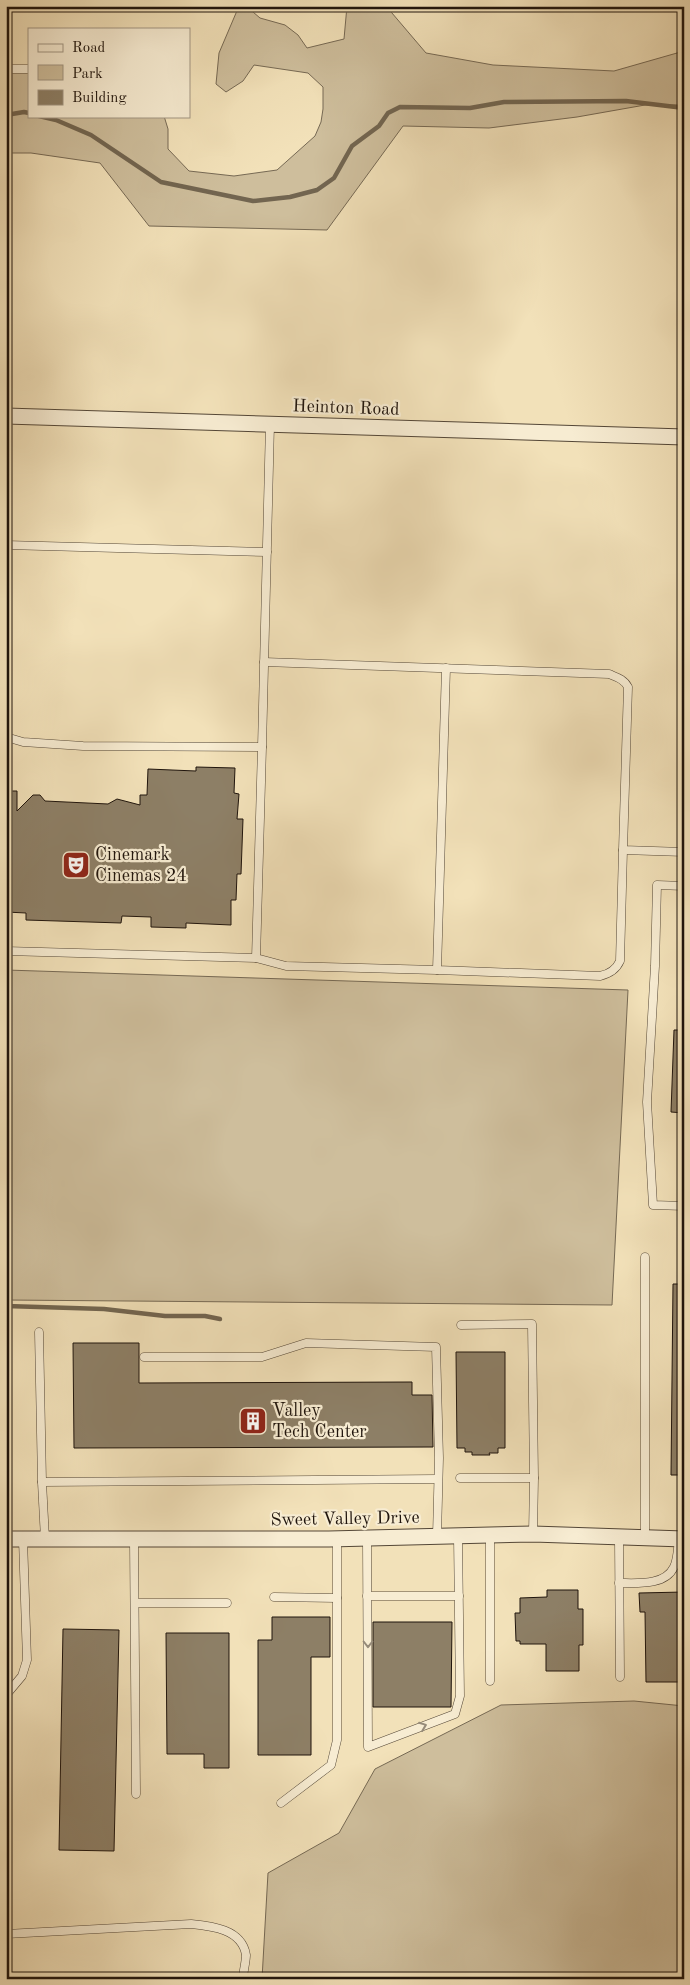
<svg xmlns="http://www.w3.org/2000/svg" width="690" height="1985" viewBox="0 0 690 1985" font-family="'Old Standard TT',serif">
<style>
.green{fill:#cebe9c;stroke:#766954}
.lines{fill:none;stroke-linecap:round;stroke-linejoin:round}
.stream{stroke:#726550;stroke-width:4.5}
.building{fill:#8d7f66;stroke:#1f140c}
.service-casing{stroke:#544737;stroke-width:9}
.minor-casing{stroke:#544737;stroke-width:17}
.service{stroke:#f7ecd2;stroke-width:8}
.minor{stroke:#f7ecd2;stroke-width:15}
.oneway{stroke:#968b79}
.labels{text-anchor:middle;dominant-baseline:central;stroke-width:4.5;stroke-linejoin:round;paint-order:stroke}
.street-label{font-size:18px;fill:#1f140c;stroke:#f7ecd2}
.poi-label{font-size:18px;fill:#1f140c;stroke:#f7ecd2;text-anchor:start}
</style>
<rect width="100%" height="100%" fill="#f2e1b9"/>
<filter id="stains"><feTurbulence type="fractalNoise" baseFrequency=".004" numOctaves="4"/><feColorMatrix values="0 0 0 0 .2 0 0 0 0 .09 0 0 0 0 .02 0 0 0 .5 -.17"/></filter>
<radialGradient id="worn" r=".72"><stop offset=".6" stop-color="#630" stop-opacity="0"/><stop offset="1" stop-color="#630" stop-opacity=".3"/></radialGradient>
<g class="green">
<polygon points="239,6 246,6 260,18 285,25 298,35 307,48 344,39 347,6 386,6 426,53 493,65 614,71 684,51 684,105 645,105 577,117 489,128 403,126 327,230 149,226 100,163 31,153 6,153 6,69 29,69 29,116 164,116 168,129 168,149 189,171 234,176 277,170 315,136 321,122 323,109 323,87 308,73 254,65 243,81 226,92 216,84 219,53"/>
<polygon points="6,970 628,990 612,1305 6,1300"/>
<polygon points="634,1701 684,1706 684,1979 262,1979 268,1873 339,1833 375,1769 501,1705"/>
</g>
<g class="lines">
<g class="stream">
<polyline points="6,115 24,112 29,113"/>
<polyline points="39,116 56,120 91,135 161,182 253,201 290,197 317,190 334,178 352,146 379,126 388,113 400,107 470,108 504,102 626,101 684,108"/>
<polyline points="6,1306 104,1309 165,1316 205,1316 220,1319"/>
</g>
</g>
<g class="building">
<polygon points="196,767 235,768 234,793 239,794 237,819 243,819 241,874 237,874 236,900 231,900 231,925 186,923 186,928 151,927 151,917 122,916 121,923 26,920 26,913 6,912 6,791 17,791 17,811 33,795 40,795 45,801 108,804 117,799 140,805 140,795 147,795 148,769 196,771"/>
<polygon points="674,1030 684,1030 684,1113 671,1112"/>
<polygon points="673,1284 684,1284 684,1475 671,1475"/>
<polygon points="73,1343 139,1343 139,1383 412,1382 412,1395 432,1395 433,1447 74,1448"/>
<polygon points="456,1352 505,1352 505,1448 498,1448 498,1453 489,1453 490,1455 472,1455 472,1452 465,1452 465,1448 457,1448"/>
<polygon points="547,1590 578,1590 578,1609 583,1609 583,1645 579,1645 579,1671 546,1671 546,1644 520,1644 520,1641 516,1641 515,1613 520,1613 520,1598 547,1597"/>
<polygon points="684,1592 684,1682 646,1682 645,1612 640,1612 639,1593"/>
<polygon points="272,1617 330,1617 330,1657 311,1657 311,1755 258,1755 258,1640 272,1640"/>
<polygon points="373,1622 452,1622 451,1707 373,1707"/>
<polygon points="63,1629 119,1630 114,1851 59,1850"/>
<polygon points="166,1633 229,1633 229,1768 204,1768 204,1754 167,1754"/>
</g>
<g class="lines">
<g class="service-casing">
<g id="service">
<polyline points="6,69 29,69"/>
<polyline points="6,545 267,552"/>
<path d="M264,662l345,12c7,3 15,5 19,13l-5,163 61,2"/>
<path d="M446,668l-9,302 163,6c9,-2 16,-6 20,-15l3,-111"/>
<polyline points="6,737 23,742 83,746 262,747 270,424"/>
<polyline points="262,747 256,958 286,966 437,970"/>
<polyline points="684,886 657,885 655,966 647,1102 653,1205 684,1206"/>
<polyline points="6,951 256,958"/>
<polyline points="461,1325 532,1324 534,1478 533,1534"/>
<polyline points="39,1332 42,1482 438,1479"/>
<polyline points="144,1357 262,1357 306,1343 436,1347 439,1458 437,1536"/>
<polyline points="460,1478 534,1478"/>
<polyline points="42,1482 45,1539"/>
<polyline points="490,1535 490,1681"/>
<polyline points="619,1537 620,1677"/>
<polyline points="645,1537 645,1257"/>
<polyline points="367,1538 368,1747 455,1714 460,1696 458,1536"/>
<polyline points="134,1539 136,1794"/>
<path d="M619,1583c18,0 46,3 55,-16 4,-8 4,-20 5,-29"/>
<polyline points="367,1596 459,1596"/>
<polyline points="274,1597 337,1598"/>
<polyline points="135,1603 227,1603"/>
<polyline points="6,1695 22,1676 27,1660 23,1539"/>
<polyline points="281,1803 331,1765 337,1740 337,1539"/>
<path d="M6,1934l185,-10c20,2 51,5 55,31 0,7 -3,17 -3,24"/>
</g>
</g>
<g class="minor-casing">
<g id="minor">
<polyline points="6,416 684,437"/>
<polyline points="6,1539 329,1539 533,1534 684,1539"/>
</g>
</g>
<use href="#service" class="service"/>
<use href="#minor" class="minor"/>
</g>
<defs><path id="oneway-chevron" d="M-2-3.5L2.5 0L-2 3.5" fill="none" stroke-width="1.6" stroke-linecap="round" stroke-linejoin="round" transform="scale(1.25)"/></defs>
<g class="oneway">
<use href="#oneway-chevron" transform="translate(368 1644) rotate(90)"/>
<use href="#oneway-chevron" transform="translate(423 1726) rotate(-21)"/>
</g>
<defs>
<g id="theatre-square" transform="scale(1.4375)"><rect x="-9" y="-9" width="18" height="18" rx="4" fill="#8f2418" stroke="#f7ecd2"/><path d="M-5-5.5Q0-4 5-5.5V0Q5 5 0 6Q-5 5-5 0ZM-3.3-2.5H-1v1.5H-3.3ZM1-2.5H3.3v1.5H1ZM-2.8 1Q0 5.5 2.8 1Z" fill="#fff"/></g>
<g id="building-square" transform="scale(1.4375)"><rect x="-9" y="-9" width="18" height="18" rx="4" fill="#8f2418" stroke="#f7ecd2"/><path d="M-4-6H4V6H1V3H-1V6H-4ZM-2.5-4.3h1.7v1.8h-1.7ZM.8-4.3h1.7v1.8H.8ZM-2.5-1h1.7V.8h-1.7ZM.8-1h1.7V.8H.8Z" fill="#fff"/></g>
</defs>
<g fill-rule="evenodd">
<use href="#theatre-square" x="76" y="865"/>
<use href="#building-square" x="253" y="1421"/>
</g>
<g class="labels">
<g class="street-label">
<text transform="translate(346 408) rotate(2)">Heinton Road</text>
<text transform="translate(345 1519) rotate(-1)">Sweet Valley Drive</text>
</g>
<g class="poi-label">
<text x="95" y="855">Cinemark<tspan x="95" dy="21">Cinemas 24</tspan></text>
<text x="272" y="1411">Valley<tspan x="272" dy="21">Tech Center</tspan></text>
</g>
</g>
<rect width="690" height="1985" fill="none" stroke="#f2e1b9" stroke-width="25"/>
<rect x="8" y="8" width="675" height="1970" fill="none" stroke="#1f140c" stroke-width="2.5"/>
<rect x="12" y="12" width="665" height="1960" fill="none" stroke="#1f140c"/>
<rect x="28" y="28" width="162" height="90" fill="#f7ecd2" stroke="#a19683"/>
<rect x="38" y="44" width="25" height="8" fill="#f7ecd2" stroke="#a19683"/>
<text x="72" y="52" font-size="15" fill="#1f140c">Road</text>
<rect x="38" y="65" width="25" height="15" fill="#cebe9c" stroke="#a19683"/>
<text x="72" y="78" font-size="15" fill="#1f140c">Park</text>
<rect x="38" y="90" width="25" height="15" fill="#8d7f66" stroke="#a19683"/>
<text x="72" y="102" font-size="15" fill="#1f140c">Building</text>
<rect width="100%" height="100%" filter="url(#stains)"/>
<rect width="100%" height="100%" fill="url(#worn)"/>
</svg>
